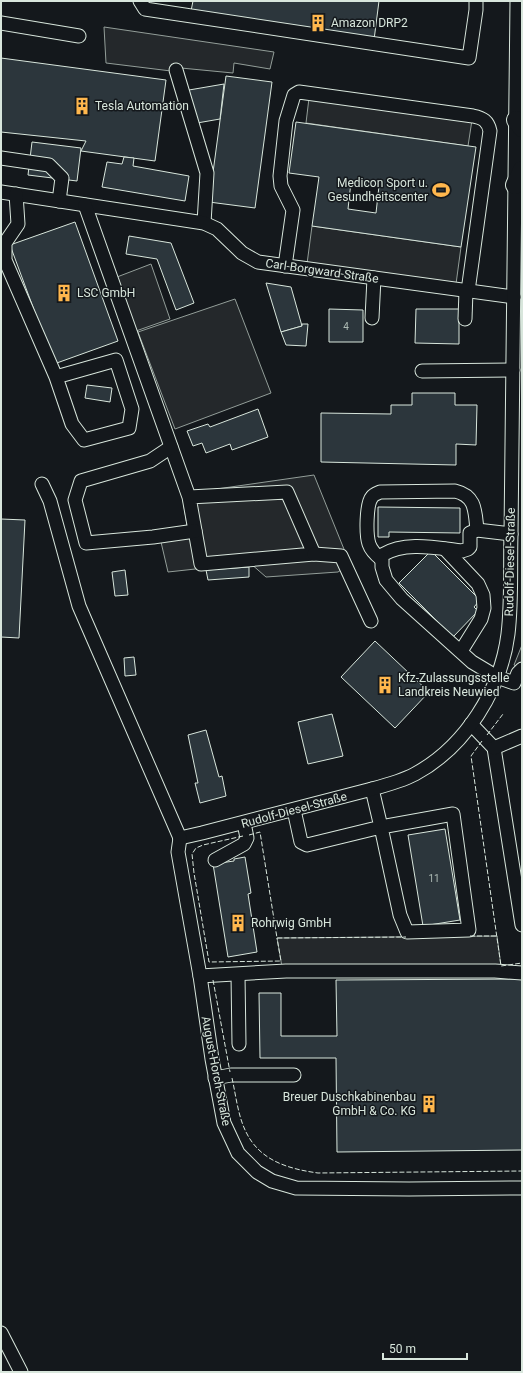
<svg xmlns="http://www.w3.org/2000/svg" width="523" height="1373" viewBox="0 0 523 1373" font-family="Roboto,sans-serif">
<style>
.parking{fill:#24282b;stroke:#939e99}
.building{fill:#2c363c;stroke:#d8e6dc;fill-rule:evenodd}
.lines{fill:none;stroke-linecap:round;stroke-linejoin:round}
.minor-casing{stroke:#d8e6dc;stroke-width:15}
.highway-casing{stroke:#d8e6dc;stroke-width:20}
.minor{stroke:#14181c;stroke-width:13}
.highway{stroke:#14181c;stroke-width:18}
.fence{stroke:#d8e6dc;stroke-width:1;stroke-dasharray:5 2;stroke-linecap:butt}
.labels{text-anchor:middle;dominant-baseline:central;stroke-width:3;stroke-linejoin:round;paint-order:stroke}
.number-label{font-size:10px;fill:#adbab4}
.poi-label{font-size:12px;fill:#d8e6dc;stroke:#14181c;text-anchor:start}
.street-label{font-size:12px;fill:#d8e6dc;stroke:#14181c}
</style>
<rect width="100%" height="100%" fill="#14181c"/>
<g class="parking">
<polygon points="104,27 274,52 270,69 234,63 233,73 181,68 171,71 106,63"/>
<polygon points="309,98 472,120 468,146 306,123"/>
<polygon points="312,226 461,247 456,284 307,264"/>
<polygon points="151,264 170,319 136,331 117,277"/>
<polygon points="235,299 271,393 175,429 138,332"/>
<polygon points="314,475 350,564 338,572 266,577 250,563 168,572 161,542 189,537 182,494"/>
<polygon points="522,645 522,669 514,665"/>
<polygon points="497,936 501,966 282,967 277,938"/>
</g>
<g class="building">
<polygon points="193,1 379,1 374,40 191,11"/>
<polygon points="1,58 166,80 155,161 81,151 86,141 1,132"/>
<polygon points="226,76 272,82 255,208 209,202"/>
<polygon points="224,84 220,119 197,123 189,90"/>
<path d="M296,122l180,25 -15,100 -149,-21 7,-49 -30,-4zM351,182l28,4 -3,27 -28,-4z"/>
<polygon points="32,142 81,148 77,181 28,175"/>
<polygon points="124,157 134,158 133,166 189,176 185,201 102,187 107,162 122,164"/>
<polygon points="75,222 118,341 54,364 10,245"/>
<polygon points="129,236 171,243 194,303 176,310 157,259 126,254"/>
<polygon points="266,283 291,287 302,326 281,332"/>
<polygon points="329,309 363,310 363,342 329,342"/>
<polygon points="416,309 459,309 459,344 415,343"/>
<polygon points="302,324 308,324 306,346 286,345 281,332 302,326"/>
<polygon points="87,385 112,388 110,402 85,398"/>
<polygon points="412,393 455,393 455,405 477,405 476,445 456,444 456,465 321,462 321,413 391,414 391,405 412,405"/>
<polygon points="258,409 268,437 232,450 230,444 206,453 202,443 193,446 187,431 208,424 210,427"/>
<polygon points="378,507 460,508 460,533 389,532 389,537 378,537"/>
<polygon points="1,519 25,520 19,638 1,637"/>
<polygon points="431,551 480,600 474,607 478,611 453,637 399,583"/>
<polygon points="249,567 249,577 208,580 206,570"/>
<polygon points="125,570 128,595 115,596 112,572"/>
<polygon points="375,641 429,692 395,728 341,677"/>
<polygon points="134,657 136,675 125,676 124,658"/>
<polygon points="332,714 343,756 308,764 298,722"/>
<polygon points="206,730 219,777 222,776 226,796 200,803 195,783 198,783 188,735"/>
<polygon points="445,829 460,920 423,926 408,835"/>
<polygon points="245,857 251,893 248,894 257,952 228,957 213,864 234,861 234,859"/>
<polygon points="522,979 522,1150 337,1152 336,1058 260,1058 259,993 281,993 281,1036 337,1036 336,980"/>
</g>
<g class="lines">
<g class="minor-casing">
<g id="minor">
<polyline points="140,1 145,9 469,58 476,10 476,1"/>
<polyline points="1,23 79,36"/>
<polyline points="176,70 207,173 204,223"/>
<polyline points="1,158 49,165 62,178 59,201"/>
<polyline points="1,192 204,223 217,229 242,253 258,262 514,297"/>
<polyline points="16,194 18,224 5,243 5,260 56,377 116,360 132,409 129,428 84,440 72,424 56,377"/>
<polyline points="85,205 189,497 201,564 314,554 287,492 189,497"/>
<path d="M285,266l8,-56 -12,-24 -1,-10 6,-55 8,-26 5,-3 174,24c10,2 15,5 17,15l-22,160"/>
<polyline points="372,318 374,278"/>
<polyline points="465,319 466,291"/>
<polyline points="422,371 513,370"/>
<polyline points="171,447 150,461 81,481 75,500 86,543 153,537 195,531"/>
<polyline points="42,484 50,501 79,606 180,838"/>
<path d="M511,534l-34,-4 -7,3v14l-2,2 -6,2c-26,-3 -56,-10 -80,4v12l4,13 16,19 70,63 25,15 17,6 4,-10 4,-4"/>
<polyline points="445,549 478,584 483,595 484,608 481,619 461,651"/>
<polyline points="314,554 341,556 371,621"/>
<path d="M381,559c-5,-4 -10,-9 -12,-15 -3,-9 -3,-40 3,-47 2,-3 6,-4 8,-5l75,-1c21,5 20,20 22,39"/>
<polyline points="471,724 494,748 522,925"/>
<polyline points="494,748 522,736"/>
<polyline points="294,810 301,842 307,845 381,827 400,915 407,932 469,930 453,814 381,827 372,789"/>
<path d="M180,838l22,-5 170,-44c15,-4 30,-8 43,-15 50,-27 86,-84 93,-140 4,-33 2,-67 3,-100l6,-533"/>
<polyline points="180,838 178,852 200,976 212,1059 224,1123 238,1153 257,1172 272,1181 296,1188 409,1189 522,1188"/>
<polyline points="215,860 244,844 247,838 244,823"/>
<polyline points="238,975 239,1044"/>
<polyline points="200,976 286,971 495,971 522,973"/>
<polyline points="215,1078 231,1075 294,1075"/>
<polyline points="1,1333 21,1372"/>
</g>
</g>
<g class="highway-casing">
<g id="highway">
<polyline points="516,120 522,128"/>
<polyline points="515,185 522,170"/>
</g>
</g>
<use href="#minor" class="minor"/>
<use href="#highway" class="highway"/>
<g class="fence">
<polyline points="487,735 503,714"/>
<polyline points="482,741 471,756 501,966 522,963"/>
<polyline points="249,835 260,832 277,938 406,937"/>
<polyline points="243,836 203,845 196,848 192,854 194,873 209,962 281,961 277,938"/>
<polyline points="470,936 497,936"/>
<polyline points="213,980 230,1072"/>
<path d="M232,1078c4,18 6,38 14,54 14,29 43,37 72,41l204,-2"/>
</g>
</g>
<defs>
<g id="building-bare" transform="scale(1.38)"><path d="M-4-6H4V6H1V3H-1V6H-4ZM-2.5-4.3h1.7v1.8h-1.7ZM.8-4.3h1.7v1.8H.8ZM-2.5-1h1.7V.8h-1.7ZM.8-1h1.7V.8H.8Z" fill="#ffb74d" stroke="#14181c" stroke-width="2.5" paint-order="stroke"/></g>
<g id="stadium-bare" transform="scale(1.38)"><path d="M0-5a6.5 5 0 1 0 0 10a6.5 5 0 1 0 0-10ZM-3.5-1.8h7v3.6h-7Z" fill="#ffb74d" stroke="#14181c" stroke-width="2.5" paint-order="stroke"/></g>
</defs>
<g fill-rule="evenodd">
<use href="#building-bare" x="318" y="23"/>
<use href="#building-bare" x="82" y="106"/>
<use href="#stadium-bare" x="441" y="190"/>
<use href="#building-bare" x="64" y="293"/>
<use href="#building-bare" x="385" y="685"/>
<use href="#building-bare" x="238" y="923"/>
<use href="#building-bare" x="429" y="1104"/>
</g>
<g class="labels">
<g class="number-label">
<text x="346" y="326">4</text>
<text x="434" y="878">11</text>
</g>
<g class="poi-label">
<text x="331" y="23">Amazon DRP2</text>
<text x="95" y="106">Tesla Automation</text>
<text x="428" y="183" text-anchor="end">Medicon Sport u.<tspan x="428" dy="14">Gesundheitscenter</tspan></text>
<text x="77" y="293">LSC GmbH</text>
<text x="398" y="678">Kfz-Zulassungsstelle<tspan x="398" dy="14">Landkreis Neuwied</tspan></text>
<text x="251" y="923">Rohrwig GmbH</text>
<text x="416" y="1097" text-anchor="end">Breuer Duschkabinenbau<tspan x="416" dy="14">GmbH &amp; Co. KG</tspan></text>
</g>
<g class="street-label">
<text transform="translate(322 271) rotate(8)">Carl-Borgward-Straße</text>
<text transform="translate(510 562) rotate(-89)">Rudolf-Diesel-Straße</text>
<text transform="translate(294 810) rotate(-15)">Rudolf-Diesel-Straße</text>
<text transform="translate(216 1071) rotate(79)">August-Horch-Straße</text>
</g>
</g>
<rect width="523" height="1373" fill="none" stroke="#d8e6dc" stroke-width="4"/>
<path d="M383 1353v6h84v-6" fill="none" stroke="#d8e6dc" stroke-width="2"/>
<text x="389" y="1353" font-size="12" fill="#d8e6dc" stroke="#14181c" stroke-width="3" paint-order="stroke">50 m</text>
</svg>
